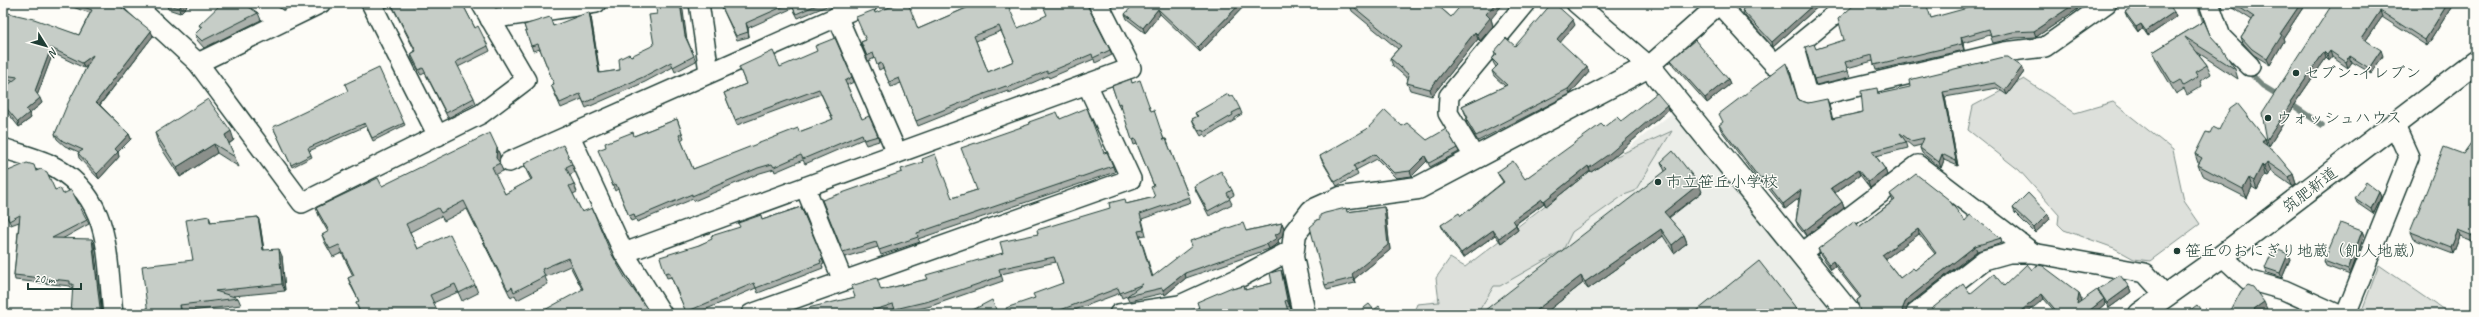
<svg xmlns="http://www.w3.org/2000/svg" width="2479" height="317" viewBox="0 0 2479 317" font-family="Caveat,'Klee One',sans-serif">
<style>
.built{fill:#eceee9}
.green{fill:#dde0db;stroke:#7e8e88}
.lines{fill:none;stroke-linecap:round;stroke-linejoin:round}
.stream{stroke:#75877f;stroke-width:5.5}
.street-casing{stroke:#1f3d34;stroke-width:22}
.secondary-casing{stroke:#1f3d34;stroke-width:25}
.street{stroke:#fdfcf7;stroke-width:19}
.secondary{stroke:#fdfcf7;stroke-width:22}
.wall{fill:#aab0ab;stroke:#1f3d34;fill-rule:evenodd}
.shaded-wall{fill:#8b908b;stroke:#1f3d34}
.building{fill:#c6cdc7;stroke:#1f3d34;fill-rule:evenodd}
.poi-dot{fill:#1f3d34;stroke:#fdfcf7;stroke-width:1.5}
.labels{text-anchor:middle;dominant-baseline:central;stroke-width:3;stroke-linejoin:round;paint-order:stroke}
.poi-label{font-size:16px;fill:#1f3d34;stroke:#fdfcf7;text-anchor:start}
.street-label{font-size:16px;fill:#1f3d34;stroke:#fdfcf7}
</style>
<rect width="100%" height="100%" fill="#fdfcf7"/>
<filter id="ink" filterUnits="userSpaceOnUse"><feTurbulence type="fractalNoise" baseFrequency=".025" numOctaves="2"/><feDisplacementMap in="SourceGraphic" scale="8" xChannelSelector="R" yChannelSelector="G"/><feConvolveMatrix kernelMatrix="1 2 1 2 8 2 1 2 1" color-interpolation-filters="sRGB"/></filter>
<g filter="url(#ink)">
<polygon class="built" points="1675,111 1838,314 1416,314"/>
<g class="green">
<polygon points="2024,79 2075,113 2113,102 2173,150 2184,201 2200,224 2150,261 2134,259 2114,248 2064,230 2058,224 2059,215 2019,170 1968,130 1973,106"/>
<polygon points="1672,131 1635,191 1624,195 1572,232 1563,250 1500,286 1494,286 1477,314 1413,314 1417,304 1439,302 1436,278 1450,258 1465,267 1599,164"/>
<polygon points="2379,265 2450,314 2361,313"/>
</g>
<g class="lines">
<g class="stream">
<polyline points="2199,3 2206,26 2212,33"/>
<polyline points="2247,70 2263,86 2281,97"/>
<polyline points="2288,102 2322,125"/>
</g>
<g class="street-casing">
<g id="street">
<polyline points="133,3 198,63 302,203 481,114 526,80 481,3"/>
<polyline points="255,3 281,21"/>
<polyline points="371,3 438,136"/>
<polyline points="699,3 709,72"/>
<polyline points="1576,3 1649,66 1719,4 1774,64 1794,48 1808,98 2004,52 2045,47 2107,3"/>
<polyline points="2209,3 2221,37 2250,66"/>
<polyline points="837,16 897,153"/>
<polyline points="490,19 596,3"/>
<polyline points="1794,48 1849,3"/>
<polyline points="198,63 321,3"/>
<polyline points="570,136 624,253 662,314"/>
<path d="M3,148c14,5 30,9 44,15 65,31 59,89 66,151"/>
<polyline points="1475,158 1448,113 1449,96 1526,3"/>
<polyline points="509,162 868,3"/>
<polyline points="805,187 843,281"/>
<polyline points="624,253 1131,68 1098,3"/>
<polyline points="1802,253 1918,165 2033,253"/>
<polyline points="2222,256 2248,280 2284,290 2337,314"/>
<polyline points="751,314 1131,179 1087,84"/>
<polyline points="1119,314 1180,305 1237,279 1293,249"/>
<polyline points="1915,314 1984,260 2009,253 2033,253 2145,273 2165,295"/>
<polyline points="2346,314 2409,157 2395,126"/>
</g>
</g>
<g class="secondary-casing">
<g id="secondary">
<polyline points="1304,314 1292,257 1295,233 1312,211 1341,198 1418,188 1649,66 1850,314"/>
<polyline points="2140,314 2222,256 2476,62"/>
</g>
</g>
<use href="#street" class="street"/>
<use href="#secondary" class="secondary"/>
</g>
<g class="wall">
<polygon points="3,3 9,3 7,13 79,35 90,13 61,3 117,3 117,4 153,36 100,105 129,134 131,139 118,152 119,157 99,179 79,158 78,153 79,152 65,146 57,139 55,134 87,66 84,68 53,53 37,95 42,103 29,114 31,118 19,127 3,107 3,101 5,99 3,96 3,89 13,81 3,80"/>
<polygon points="166,3 190,3 180,13 168,9"/>
<polygon points="286,3 296,3 290,6"/>
<polygon points="383,3 462,3 475,28 488,46 490,51 458,67 474,98 476,103 448,118 425,73 421,75 412,59 411,54 415,51 393,8 390,6 386,8"/>
<polygon points="500,3 519,3 501,6"/>
<polygon points="720,3 834,3 798,18 793,8 748,28 749,37 737,40"/>
<path d="M978,3l40,25 70,-22 22,44 2,5 -17,8 -1,-4 -45,19 -1,-2 -39,17 -1,-2 -38,14 -52,21 -17,-43 -10,4 -8,-19 -4,2 -4,-12 -7,3 -5,-14 -2,-5 5,-2 9,-27 43,16zM1001,31l13,30 -26,11 -12,-31z"/>
<polygon points="1247,3 1200,52 1160,14 1145,33 1127,19 1125,14 1138,6"/>
<polygon points="1349,3 1436,4 1451,17 1491,19 1493,26 1480,41 1478,39 1432,96 1410,90 1407,83 1408,79 1393,66 1390,58 1398,49 1352,11"/>
<polygon points="1750,3 1822,3 1773,47 1744,15 1742,10"/>
<polygon points="2003,3 2003,4 2078,9 2036,37 2015,38 1993,43 1990,35 1963,43 1964,50 1876,70 1873,61 1847,68 1850,77 1816,85 1814,79 1816,49 1931,18"/>
<polygon points="2227,3 2306,3 2283,38 2284,41 2270,65 2254,55 2243,43 2241,37 2252,20 2227,4"/>
<polygon points="2333,3 2454,3 2427,46 2382,17 2366,40 2383,56 2371,73 2352,62 2348,68 2332,57 2329,61 2326,58 2293,106 2293,108 2269,146"/>
<polygon points="246,5 258,13 261,20 204,48 197,40 195,34 201,28 199,25"/>
<polygon points="2125,12 2174,12 2176,17 2148,36 2143,29 2138,32 2127,17"/>
<polygon points="591,17 600,73 620,70 631,56 687,39 696,61 675,72 673,67 645,82 586,108 582,99 561,108 551,85 554,84 540,49 533,51 524,25 553,26"/>
<polygon points="2204,21 2210,35 2235,69 2238,79 2197,52 2207,65 2211,74 2200,81 2202,86 2187,95 2184,89 2176,94 2157,62 2153,52"/>
<polygon points="1575,25 1560,42 1589,72 1570,94 1478,141 1467,124 1466,119 1467,118 1462,106 1505,86 1494,76 1492,71 1496,67 1494,64 1492,59 1495,55 1494,52 1515,46"/>
<polygon points="1671,60 1728,79 1730,84 1707,103 1673,65"/>
<polygon points="739,67 780,67 852,77 854,82 847,85 862,119 878,136 879,141 866,145 863,139 805,164 803,160 775,172 774,169 760,173 694,201 693,199 637,222 636,219 631,221 618,189 615,191 611,181 634,136 677,119 684,138 681,140 693,169 833,120 821,94 737,125 724,93 746,84"/>
<polygon points="2022,67 2024,72 2007,95 1997,88 1945,97 1958,166 1944,160 1941,168 1922,153 1920,148 1921,145 1913,147 1906,141 1908,148 1876,156 1885,169 1887,175 1870,188 1860,175 1835,193 1842,202 1844,208 1806,236 1798,226 1796,221 1799,198 1785,209 1764,183 1762,185 1721,130 1719,125 1798,100 1808,103 1829,104 1832,119 1863,112 1879,94"/>
<polygon points="1132,82 1151,111 1164,139 1166,139 1191,202 1142,219 1146,235 1140,236 1153,277 1246,231 1282,223 1284,228 1282,237 1278,240 1279,243 1269,249 1186,278 1165,295 1164,293 1129,301 1127,296 1129,295 1122,298 1120,293 1064,314 1008,314 1035,298 1063,283 1056,262 1001,274 1003,281 931,306 898,314 896,314 894,309 880,314 792,314 881,290 928,279 1003,253 1038,234 1126,204 1155,197 1154,186 1137,144 1134,145 1122,108 1120,109 1112,86"/>
<polygon points="1229,97 1240,109 1242,114 1235,118 1235,120 1206,137 1204,134 1201,136 1194,124 1192,119 1197,117 1195,113"/>
<polygon points="1668,110 1611,159 1591,172 1590,171 1546,206 1544,203 1516,224 1518,230 1501,243 1495,235 1463,258 1443,230 1441,225 1461,216 1503,182 1499,176 1497,172 1525,179 1604,127 1621,121"/>
<polygon points="1060,119 1104,153 1107,152 1115,172 918,239 920,242 881,255 878,247 845,257 822,200 952,198 977,190"/>
<polygon points="404,123 405,125 373,141 366,126 309,151 312,157 292,167 273,127"/>
<polygon points="1402,126 1427,140 1457,148 1459,152 1430,167 1427,161 1412,176 1396,178 1377,159 1356,170 1358,175 1337,186 1322,161 1320,156"/>
<polygon points="2219,130 2265,138 2267,145 2293,174 2296,184 2292,186 2271,171 2268,176 2265,175 2257,190 2252,187 2247,198 2202,175 2198,165 2199,164 2198,163 2195,154 2210,133"/>
<polygon points="155,133 234,140 229,144 239,167 217,153 180,177 158,143"/>
<polygon points="2476,136 2476,242 2460,236 2453,254 2413,239 2410,232"/>
<polygon points="497,148 500,156 499,162 503,171 495,175 505,194 531,180 527,172 524,164 572,164 575,172 569,175 574,184 577,192 573,194 582,212 610,251 582,289 570,266 545,277 548,284 517,300 515,295 511,298 467,209 444,221 441,216 410,232 418,249 475,285 478,293 462,301 458,292 433,303 439,314 360,314 356,303 359,301 351,286 348,278 353,276 342,253 333,257 325,243 322,235 328,232 319,216 316,208"/>
<polygon points="1661,162 1702,192 1669,218 1684,235 1687,243 1674,253 1663,236 1588,289 1583,283 1544,314 1665,171 1664,169"/>
<polygon points="3,166 6,172 36,171 55,190 63,194 87,220 89,224 62,239 94,244 72,289 70,286 15,280 14,275 19,222 11,225 3,209"/>
<polygon points="1194,186 1232,190 1234,195 1229,198 1232,204 1209,216 1196,191"/>
<polygon points="2379,192 2381,197 2373,214 2357,203 2355,198"/>
<path d="M1890,194l75,27 36,17 1,5 -25,8 -69,54 -3,9h-44l-4,-14 3,-2 -25,-32 -4,3 -11,-15 -2,-5 41,-22 34,-26 -1,-2zM1919,234l16,20 -20,16 -15,8 -15,-19z"/>
<polygon points="801,207 824,264 822,265 823,268 758,293 756,288 695,314 687,314 671,277 667,278 665,273 699,245 762,220"/>
<polygon points="1384,207 1386,212 1390,250 1354,279 1355,283 1327,290 1325,285 1347,212"/>
<polygon points="2013,208 2050,219 2035,233 2015,213"/>
<polygon points="209,216 211,222 258,217 260,224 264,250 282,256 285,291 233,296 238,298 241,305 182,312 148,314 193,260"/>
<polygon points="2362,231 2364,236 2350,275 2326,266 2324,261"/>
<polygon points="2290,259 2282,278 2267,273 2265,268"/>
<polygon points="2032,270 2079,293 2081,298 2080,302 2099,293 2098,289 2129,287 2131,292 2109,308 2104,301 2105,304 2093,314 2057,314 2044,299 1970,294 2004,286"/>
<polygon points="1283,276 1290,307 1287,307 1199,308 1232,289 1244,286 1246,290 1272,283"/>
</g>
<g class="shaded-wall">
<polygon points="6,3 9,3 6,17 4,12"/>
<polygon points="183,3 190,3 180,13 179,8"/>
<polygon points="680,3 682,3 687,41 685,36"/>
<polygon points="1241,3 1247,3 1200,52 1198,47"/>
<polygon points="1496,3 1504,3 1491,19 1493,26 1480,41 1477,34 1486,14"/>
<polygon points="1815,3 1822,3 1773,47 1772,42"/>
<polygon points="1827,3 1832,3 1828,6"/>
<polygon points="2076,3 2078,9 2036,37 2034,31"/>
<polygon points="2301,3 2306,3 2283,38 2284,41 2270,65 2267,59 2280,34"/>
<polygon points="2448,3 2454,3 2427,46 2425,40"/>
<polygon points="1158,9 1160,14 1145,33 1143,28"/>
<polygon points="2380,11 2382,17 2364,43 2362,38"/>
<polygon points="589,12 591,17 600,78 599,73"/>
<polygon points="2174,12 2176,17 2148,36 2146,31"/>
<polygon points="1573,20 1575,25 1559,44 1557,39"/>
<polygon points="746,23 748,28 749,37 748,32"/>
<polygon points="2141,24 2143,29 2138,32 2136,27"/>
<polygon points="151,31 153,36 98,107 96,102"/>
<polygon points="1475,32 1478,39 1432,96 1430,89"/>
<polygon points="1961,37 1963,43 1964,50 1962,44"/>
<polygon points="51,48 53,53 37,96 35,91"/>
<polygon points="2381,50 2383,56 2371,73 2369,68"/>
<polygon points="2330,51 2332,57 2329,61 2327,55"/>
<polygon points="2324,52 2326,58 2293,106 2293,108 2269,146 2267,140 2290,102"/>
<polygon points="93,55 95,60 84,68 82,63"/>
<polygon points="2350,56 2352,62 2348,68 2346,62"/>
<polygon points="1587,67 1589,72 1570,94 1568,89"/>
<polygon points="2022,67 2024,72 2007,95 2005,90"/>
<polygon points="1728,79 1730,84 1707,103 1705,98"/>
<polygon points="1943,92 1945,97 1958,166 1956,161"/>
<polygon points="40,98 42,103 29,114 31,118 19,127 18,122 26,110"/>
<polygon points="1827,99 1829,104 1834,124 1832,119"/>
<polygon points="1667,105 1668,110 1611,159 1591,172 1589,168"/>
<polygon points="231,131 234,140 228,144 225,135"/>
<polygon points="129,134 131,139 118,152 119,157 99,179 97,174 115,149"/>
<polygon points="2265,138 2268,148 2262,142"/>
<polygon points="214,144 217,153 180,177 177,167"/>
<polygon points="497,148 500,156 499,164 496,158"/>
<polygon points="1942,154 1944,160 1941,168 1939,162"/>
<polygon points="1425,156 1427,161 1412,176 1410,171"/>
<polygon points="2267,162 2271,171 2268,176 2264,167"/>
<polygon points="2262,165 2265,175 2257,190 2254,181"/>
<polygon points="1588,166 1590,171 1546,206 1544,201"/>
<polygon points="1885,169 1887,175 1870,188 1868,182"/>
<polygon points="1858,170 1860,175 1833,194 1831,188"/>
<polygon points="2293,174 2296,184 2292,186 2289,177"/>
<polygon points="1762,177 1764,183 1762,185 1760,179"/>
<polygon points="2249,178 2252,187 2247,198 2243,189"/>
<polygon points="1699,184 1702,192 1666,219 1664,212"/>
<polygon points="1801,190 1803,195 1785,209 1783,204"/>
<polygon points="2379,192 2381,197 2373,214 2371,209"/>
<polygon points="1542,199 1544,203 1514,225 1513,220"/>
<polygon points="1842,202 1844,208 1806,236 1804,231"/>
<polygon points="1384,207 1386,212 1390,250 1354,279 1355,283 1352,274"/>
<polygon points="2048,214 2050,219 2035,233 2034,228"/>
<polygon points="258,217 260,224 265,258 263,250"/>
<polygon points="1282,223 1284,228 1282,237 1278,240 1279,243 1269,249 1267,244"/>
<polygon points="1516,225 1518,230 1501,243 1499,238"/>
<polygon points="1661,229 1663,236 1588,289 1585,282"/>
<polygon points="1918,229 1919,234 1884,260 1882,255"/>
<polygon points="2476,229 2476,242 2473,236"/>
<polygon points="1493,230 1495,235 1463,258 1461,253"/>
<polygon points="2458,230 2460,236 2453,254 2451,248"/>
<polygon points="2362,231 2364,236 2350,275 2348,270"/>
<polygon points="1684,235 1687,243 1674,253 1672,245"/>
<polygon points="92,239 94,244 102,314 100,314"/>
<polygon points="1975,246 1977,251 1908,305 1905,314 1902,310 1906,300"/>
<polygon points="279,249 282,256 285,291 282,284"/>
<polygon points="2288,254 2290,259 2282,278 2280,273"/>
<polygon points="1833,261 1835,266 1831,269 1829,264"/>
<polygon points="1281,270 1283,276 1290,307 1287,300"/>
<polygon points="1185,273 1186,278 1165,295 1163,290"/>
<polygon points="1581,276 1583,283 1544,314 1531,314"/>
<polygon points="3,285 4,288 3,308"/>
<polygon points="2129,287 2131,292 2109,308 2107,303"/>
<polygon points="2079,293 2081,298 2079,309 2077,304"/>
<polygon points="2042,294 2044,299 2025,314 2017,314"/>
<polygon points="2104,299 2105,304 2093,314 2085,314"/>
<polygon points="2264,302 2267,309 2260,314 2256,314 2254,309"/>
<polygon points="180,305 182,312 183,314 181,314"/>
</g>
<g class="building">
<polygon points="3,3 6,3 4,12 34,19 79,35 92,10 73,3 116,3 151,31 96,102 129,134 115,149 118,152 97,174 78,153 83,150 63,141 55,134 67,105 93,55 82,63 51,48 35,91 40,98 26,110 29,113 18,122 3,104 3,101 7,98 3,94 3,89 18,77 3,75"/>
<polygon points="166,3 183,3 179,8 166,4"/>
<polygon points="222,3 245,3 246,5 258,13 202,41 195,34 202,27 199,25"/>
<polygon points="391,3 462,3 475,28 478,26 488,46 456,62 474,98 446,113 423,68 419,70 411,54 416,51"/>
<polygon points="655,3 680,3 685,36 694,56 673,67 671,62 643,77 584,103 580,94 560,103 551,85 554,84 538,44 531,46 524,25 550,17 553,26 589,12 599,73 620,70 619,59 629,54 631,56 654,45 649,15 657,14"/>
<polygon points="720,3 821,3 796,14 791,3 746,23 748,32 736,36"/>
<path d="M900,3h8l10,26 60,-26h29l11,25 29,-13 -5,-12h44l24,47 -17,8 -1,-4 -45,19v-2l-40,17 -1,-2 -38,14 -52,21 -17,-43 -10,4 -8,-19 -4,2 -4,-12 -6,3 -6,-14 5,-2 -10,-23 18,-7 1,3zM999,26l15,35 -26,11 -14,-36z"/>
<polygon points="1141,3 1241,3 1198,47 1158,9 1143,28 1125,14 1134,4 1138,6"/>
<polygon points="1349,3 1435,3 1451,17 1463,3 1496,3 1486,14 1490,18 1477,34 1475,32 1430,89 1407,83 1409,75 1390,58 1401,46"/>
<polygon points="1552,3 1554,3 1573,20 1557,39 1587,67 1568,89 1476,136 1466,119 1468,118 1462,106 1507,85 1492,71 1498,65 1492,59 1497,54 1494,52 1506,38 1515,46"/>
<polygon points="1750,3 1815,3 1772,42 1742,10"/>
<polygon points="1855,3 1926,3 1931,18 1971,7 1970,3 2003,3 2003,4 2005,3 2076,3 2034,31 2013,32 1991,37 1989,29 1961,37 1962,44 1874,65 1872,55 1845,62 1848,71 1814,79 1805,47 1814,44 1816,49 1844,40 1838,19 1854,5"/>
<polygon points="2139,3 2168,3 2174,12 2146,31 2141,24 2136,27 2125,12"/>
<polygon points="2233,3 2301,3 2280,34 2282,35 2267,59 2252,49 2241,37 2254,17"/>
<polygon points="2333,3 2448,3 2425,40 2380,11 2362,38 2381,50 2369,68 2350,56 2346,62 2330,51 2327,55 2324,52 2290,102 2291,103 2267,140 2262,113"/>
<polygon points="2204,21 2210,35 2220,46 2235,69 2185,37 2207,65 2195,72 2198,77 2183,86 2180,80 2173,84 2153,52"/>
<polygon points="835,38 852,77 845,81 862,119 869,116 878,136 864,140 862,134 803,159 801,155 774,167 772,164 758,168 692,196 692,194 635,218 634,214 629,216 616,184 613,186 598,150 606,147 605,143 633,132 634,136 677,119 682,133 679,135 693,169 798,128 799,132 833,119 819,89 735,120 724,93 746,84 739,67 773,51 780,67 817,51 815,46"/>
<polygon points="1695,40 1728,79 1705,98 1671,60"/>
<polygon points="2004,57 2008,57 2022,67 2005,90 1995,83 1943,92 1956,161 1942,154 1939,162 1920,148 1924,138 1911,141 1900,133 1906,142 1872,151 1885,169 1868,182 1858,170 1831,188 1842,202 1804,231 1796,221 1801,190 1783,204 1762,177 1760,179 1719,125 1723,122 1719,114 1786,63 1798,100 1808,103 1827,99 1832,119 1863,112 1861,91 1877,88 1878,94 1910,87 1909,80"/>
<polygon points="379,68 404,123 372,138 365,123 308,148 311,155 291,165 273,127 348,91 345,84"/>
<polygon points="1131,79 1132,83 1140,80 1151,111 1154,110 1164,140 1166,139 1189,197 1140,214 1144,230 1138,231 1152,277 1192,246 1190,241 1243,223 1246,231 1282,223 1280,232 1275,235 1277,238 1267,244 1185,273 1163,290 1162,288 1127,296 1143,284 1120,293 1118,288 1058,311 1059,313 1057,314 1008,314 1006,308 1035,298 1033,294 1063,283 1054,257 999,269 1001,276 929,301 895,309 893,304 862,314 792,314 812,307 855,297 851,286 877,278 881,290 928,279 926,275 1003,253 1000,242 1038,234 1037,230 1110,208 1109,203 1125,199 1126,204 1155,197 1151,187 1154,186 1135,139 1132,140 1120,103 1118,104 1112,86"/>
<polygon points="1657,93 1667,105 1609,154 1589,168 1588,166 1544,201 1542,199 1513,220 1516,225 1499,238 1493,230 1461,253 1441,225 1459,213 1461,216 1504,182 1497,172 1513,161 1525,179 1601,124 1604,127 1617,117 1621,121"/>
<polygon points="1228,94 1229,97 1233,95 1240,109 1232,113 1233,115 1204,132 1202,129 1199,131 1192,119 1198,116 1195,113"/>
<polygon points="208,99 231,131 225,135 235,157 214,144 177,167 155,133"/>
<polygon points="2237,103 2265,138 2262,142 2273,150 2293,174 2289,177 2267,162 2264,167 2262,165 2254,181 2249,178 2243,189 2198,165 2202,158 2195,154 2206,132 2210,133 2213,127 2219,130 2230,108"/>
<polygon points="1087,108 1104,153 1107,152 1113,166 917,233 918,237 879,250 876,242 843,252 822,200 902,172 901,169 923,162 922,159 935,154 952,198 977,190 961,148 1030,124 1029,122 1057,112 1060,119"/>
<polygon points="1385,110 1402,126 1407,123 1427,140 1446,129 1457,148 1429,163 1425,156 1410,171 1394,173 1375,154 1354,166 1356,170 1335,182 1320,156 1367,129"/>
<polygon points="490,133 497,148 496,158 500,163 492,167 505,194 532,179 524,164 563,145 572,164 566,167 574,184 569,186 582,212 592,208 610,251 627,281 651,314 542,314 541,312 583,289 568,258 542,269 545,276 514,292 512,287 508,290 464,201 441,213 438,208 406,224 418,249 450,234 475,285 459,293 455,284 430,295 439,314 361,314 356,303 359,301 348,278 354,275 339,245 330,249 322,235 329,231 316,208 378,178 382,186"/>
<polygon points="2476,136 2476,229 2473,236 2458,230 2451,248 2410,232 2444,147 2463,154"/>
<polygon points="1673,151 1699,184 1664,212 1684,235 1672,245 1661,229 1585,282 1581,276 1531,314 1480,314 1668,169 1661,162"/>
<polygon points="27,163 34,165 36,171 41,169 47,172 55,190 60,188 63,194 71,190 73,193 87,220 52,238 92,239 100,308 100,314 71,314 73,284 70,284 70,281 14,275 20,215 9,221 3,208 3,166 6,172"/>
<polygon points="1221,171 1232,190 1227,193 1230,199 1208,211 1194,186"/>
<path d="M1916,174l32,25 17,22 5,-6 31,23 -26,8 -69,54 -4,10 3,4h-43l-2,-2 -3,-12 4,-3 -28,-36 -4,3 -11,-15 37,-28 4,6 36,-27 -5,-6zM1918,229l18,24 -21,17 -2,-2 -13,10 -18,-23z"/>
<polygon points="2366,182 2379,192 2371,209 2355,198"/>
<polygon points="2028,193 2048,214 2034,228 2013,208"/>
<polygon points="801,207 823,259 820,260 821,263 756,288 754,283 686,312 669,272 665,273 660,257 699,245 712,239 711,236 740,227 738,223 761,215 762,220"/>
<polygon points="1384,207 1388,245 1352,274 1353,278 1325,285 1310,227 1316,222 1316,220 1320,219 1320,215 1325,213 1346,208 1347,212"/>
<polygon points="209,216 210,222 258,217 263,250 279,249 282,284 215,291 238,298 180,305 181,314 148,314 142,266 193,260 186,220"/>
<polygon points="2340,223 2362,231 2348,270 2324,261"/>
<polygon points="2274,248 2288,254 2280,273 2265,268"/>
<polygon points="1759,261 1800,313 1798,314 1693,314"/>
<polygon points="2027,264 2032,270 2038,265 2043,266 2079,293 2077,304 2097,290 2104,299 2085,314 2059,314 2042,294 2017,314 1925,314 1963,284 1970,294 1994,274 2004,286"/>
<polygon points="1281,270 1287,300 1285,301 1289,314 1179,314 1199,308 1197,302 1232,287 1232,289 1244,286 1245,290 1272,283 1270,273"/>
<polygon points="2120,275 2129,287 2107,303 2098,289"/>
<polygon points="2248,285 2253,287 2264,302 2254,309 2258,314 2229,314 2241,291"/>
<polygon points="992,300 998,314 965,314"/>
<polygon points="1369,304 1374,310 1379,306 1385,314 1356,314"/>
<polygon points="2197,305 2204,314 2185,314"/>
<polygon points="282,309 298,314 281,314"/>
</g>
</g>
<g class="poi-dot">
<circle cx="2296" cy="73" r="4"/>
<circle cx="2268" cy="118" r="4"/>
<circle cx="1658" cy="182" r="4"/>
<circle cx="2177" cy="251" r="4"/>
</g>
<g class="labels">
<g class="poi-label">
<text x="2304" y="73">セブン-イレブン</text>
<text x="2276" y="118">ウォッシュハウス</text>
<text x="1666" y="182">市立笹丘小学校</text>
<text x="2185" y="251">笹丘のおにぎり地蔵（飢人地蔵）</text>
</g>
<g class="street-label">
<text transform="translate(2310 190) rotate(-37)">筑肥新道</text>
</g>
</g>
<rect width="2479" height="317" fill="none" stroke="#fdfcf7" stroke-width="16"/>
<rect x="8" y="8" width="2463" height="301" fill="none" stroke="#1f3d34" stroke-width="1.5" filter="url(#ink)"/>
<g transform="translate(46 46) rotate(127)" stroke="#fdfcf7" stroke-width="3" paint-order="stroke">
<path d="M0-3L7 15L0 10L-7 15Z" fill="#1f3d34"/>
<text y="-6" font-size="11" font-weight="bold" text-anchor="middle" fill="#1f3d34">N</text>
</g>
<path d="M28 283v6h53v-6" fill="none" stroke="#1f3d34" stroke-width="2"/>
<text x="34" y="283" font-size="12" fill="#1f3d34" stroke="#fdfcf7" stroke-width="3" paint-order="stroke">20 m</text>
</svg>
